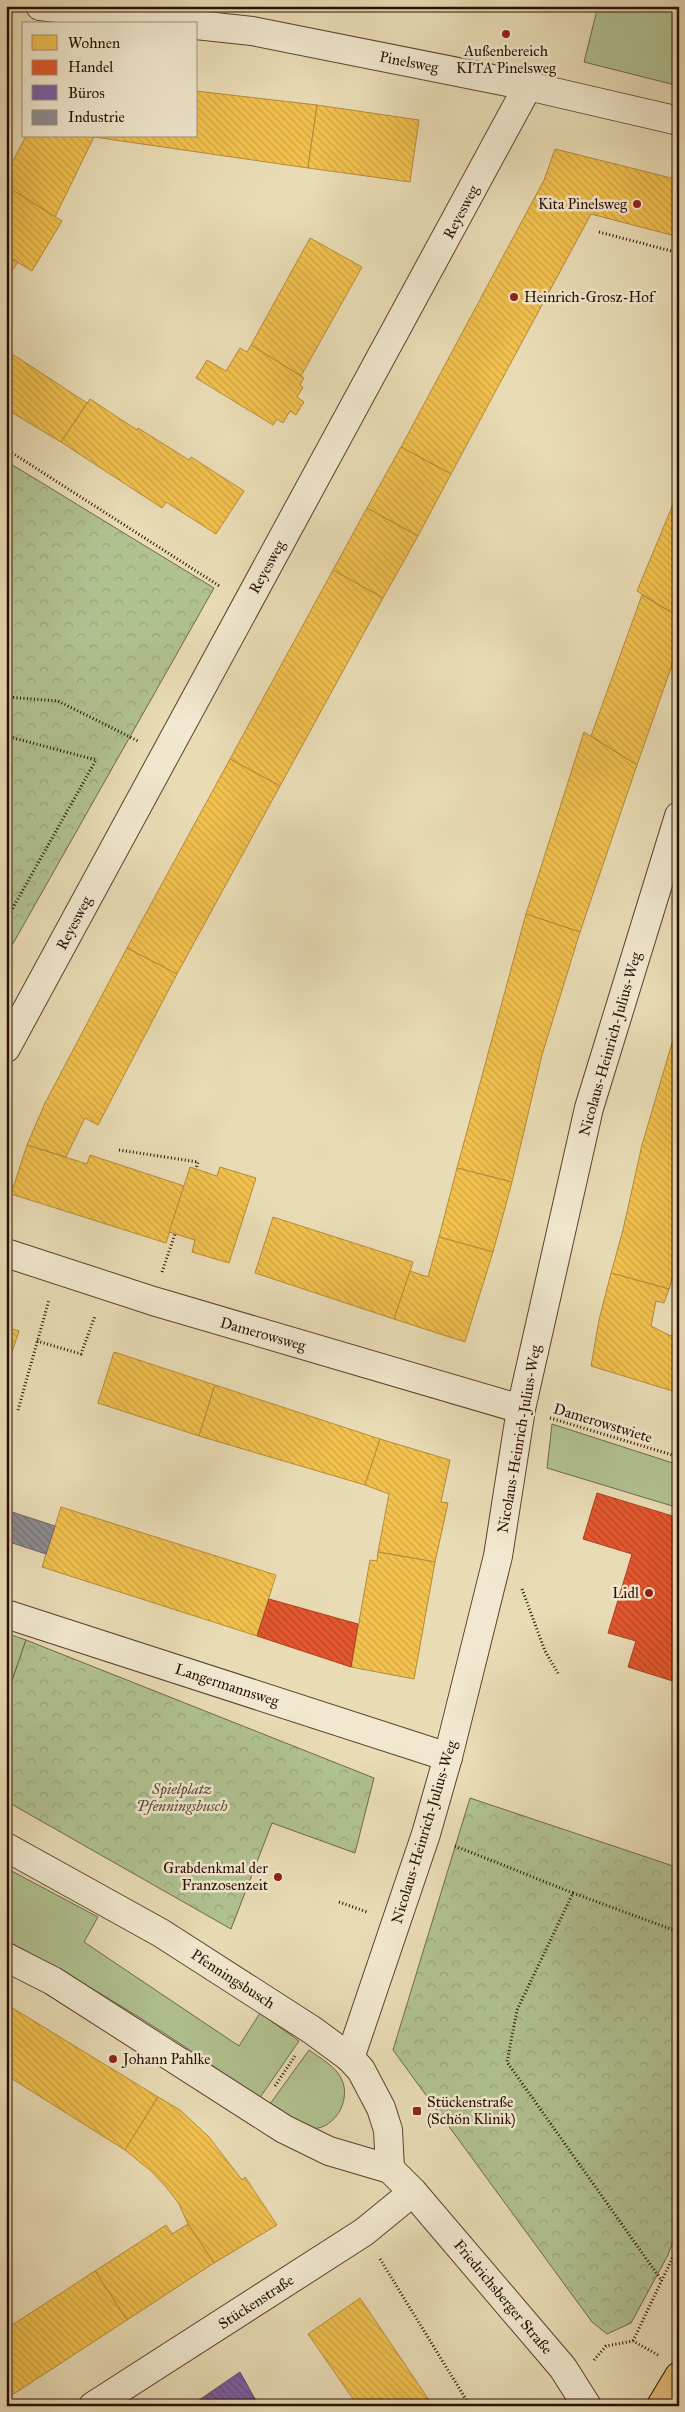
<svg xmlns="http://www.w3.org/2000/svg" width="685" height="2412" viewBox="0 0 685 2412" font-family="'IM FELL Great Primer',serif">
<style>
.green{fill:#b1c291;stroke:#6e684a}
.forest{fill:url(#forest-firs);stroke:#6e684a}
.park{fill:url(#park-crowns);stroke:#6e684a}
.homes{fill:url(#homes-back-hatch);stroke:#b68b38}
.shops{fill:url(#shops-back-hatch);stroke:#ac4121}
.offices{fill:url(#offices-back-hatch);stroke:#634676}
.industry{fill:url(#industry-back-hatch);stroke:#6f6767}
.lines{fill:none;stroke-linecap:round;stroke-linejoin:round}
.minor-casing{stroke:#5a4130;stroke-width:30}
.major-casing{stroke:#2a0d03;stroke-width:30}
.path{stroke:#2a0d03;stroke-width:3;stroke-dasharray:1 2.5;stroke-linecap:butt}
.minor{stroke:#f1e8cf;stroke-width:28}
.major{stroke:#e4be7a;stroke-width:28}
.poi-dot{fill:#8f2418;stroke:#f1e8cf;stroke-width:2}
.labels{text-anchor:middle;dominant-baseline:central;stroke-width:5;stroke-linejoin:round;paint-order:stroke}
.poi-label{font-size:15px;fill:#2a0d03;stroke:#f1e8cf;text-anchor:end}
.street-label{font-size:15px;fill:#2a0d03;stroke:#f1e8cf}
.park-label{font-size:15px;font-style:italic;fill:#594c35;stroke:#f1e8cf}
</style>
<defs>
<pattern id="forest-firs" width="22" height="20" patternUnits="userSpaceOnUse" patternTransform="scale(1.25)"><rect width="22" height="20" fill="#b1c291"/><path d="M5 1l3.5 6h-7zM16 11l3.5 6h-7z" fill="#98a67b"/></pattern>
<pattern id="park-crowns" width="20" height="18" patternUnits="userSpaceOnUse" patternTransform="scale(1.25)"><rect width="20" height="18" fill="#b1c291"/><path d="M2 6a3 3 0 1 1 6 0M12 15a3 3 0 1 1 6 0" fill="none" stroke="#98a67b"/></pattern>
<pattern id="homes-back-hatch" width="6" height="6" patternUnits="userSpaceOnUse" patternTransform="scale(1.25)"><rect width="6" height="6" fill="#f2c14e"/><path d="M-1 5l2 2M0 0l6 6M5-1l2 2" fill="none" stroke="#d0a542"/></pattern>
<pattern id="shops-back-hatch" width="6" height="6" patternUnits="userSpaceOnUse" patternTransform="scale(1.25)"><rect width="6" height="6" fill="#e4572e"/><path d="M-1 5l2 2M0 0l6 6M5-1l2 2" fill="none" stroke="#b94625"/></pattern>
<pattern id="offices-back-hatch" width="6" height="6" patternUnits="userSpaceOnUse" patternTransform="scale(1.25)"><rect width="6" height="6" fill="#7b5ea7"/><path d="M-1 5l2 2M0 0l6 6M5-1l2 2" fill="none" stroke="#654c86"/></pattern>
<pattern id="industry-back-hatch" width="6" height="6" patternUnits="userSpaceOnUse" patternTransform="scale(1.25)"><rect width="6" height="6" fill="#8d8d92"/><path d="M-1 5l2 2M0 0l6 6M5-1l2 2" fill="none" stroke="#737275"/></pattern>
</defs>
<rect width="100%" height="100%" fill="#e9dcb5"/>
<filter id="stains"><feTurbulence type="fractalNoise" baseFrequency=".004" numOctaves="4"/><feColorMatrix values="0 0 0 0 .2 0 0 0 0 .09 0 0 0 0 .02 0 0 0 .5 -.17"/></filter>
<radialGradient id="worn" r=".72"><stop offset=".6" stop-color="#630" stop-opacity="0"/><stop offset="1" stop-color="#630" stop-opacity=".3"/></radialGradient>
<g class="green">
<polygon points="598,6 647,6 679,13 679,86 584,62"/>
<polygon points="552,1424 679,1465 679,1508 547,1468"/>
<polygon points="6,1633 26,1640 6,1698"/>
<path d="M6,1868l92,49 -14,25 155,104 21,-33 39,28 -40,58c-80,-60 -165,-111 -253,-159z"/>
<path d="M309,2050c11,8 26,16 32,28 12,22 -8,56 -35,50 -11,-3 -25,-17 -36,-24z"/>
</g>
<polygon class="forest" points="647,6 679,6 679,13"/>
<g class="park">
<polygon points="6,461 214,588 6,956"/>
<polygon points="26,1640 374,1778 355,1853 272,1823 231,1929 6,1801 6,1698"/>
<polygon points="470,1798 679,1868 679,2227 667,2257 631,2323 607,2334 592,2322 393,2050"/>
</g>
<g class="homes">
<polygon points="196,91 317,105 308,168 94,137 55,217 6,186 6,174 26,136 196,136"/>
<polygon points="317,105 419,120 410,182 308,168"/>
<polygon points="555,149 679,180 679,237 591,214 451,474 401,447 544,180"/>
<polygon points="6,186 62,221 32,271 6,255"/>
<polygon points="310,238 362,267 301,376 251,345"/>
<polygon points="6,255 18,262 6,279"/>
<polygon points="251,345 304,378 300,385 303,387 297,397 304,402 296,415 290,411 283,423 277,419 273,425 196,378 207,360 226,371 240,348 247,352"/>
<polygon points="6,350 87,403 61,442 6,409"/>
<polygon points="90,399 137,430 138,428 189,460 191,457 244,491 216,534 166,502 162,508 61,442"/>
<polygon points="401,447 451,474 418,536 367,508"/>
<polygon points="679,490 679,617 637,591"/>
<polygon points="367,508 418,536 383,598 333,570"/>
<polygon points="333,570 383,598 280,786 230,759"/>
<polygon points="642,595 679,617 679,645 637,765 591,736"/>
<polygon points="584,732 637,765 580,932 526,914"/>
<polygon points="230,759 280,786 177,974 127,948"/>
<polygon points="526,914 580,932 542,1055 512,1182 457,1168"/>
<polygon points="127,948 177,974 98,1125 85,1118 66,1157 27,1145 45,1103"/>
<polygon points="679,1019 679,1254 669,1289 611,1273 623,1230 642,1145"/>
<polygon points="27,1145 87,1164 90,1155 184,1186 166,1243 11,1194"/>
<polygon points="190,1167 217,1176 220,1167 256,1178 229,1263 192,1252 195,1240 169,1232"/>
<polygon points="457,1168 512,1182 493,1252 439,1237"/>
<polygon points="273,1217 413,1262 394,1319 255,1273"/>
<polygon points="439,1237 493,1252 465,1342 394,1319 410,1271 428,1277"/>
<polygon points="611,1273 669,1289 664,1303 656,1301 651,1326 671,1336 677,1328 679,1329 679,1393 591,1366 599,1320"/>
<polygon points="6,1327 19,1331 6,1370"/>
<polygon points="114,1352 215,1385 199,1436 98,1403"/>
<polygon points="215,1385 380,1439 365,1485 199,1436"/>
<polygon points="380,1439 450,1460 441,1502 448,1503 435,1562 378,1552 389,1494 365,1485"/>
<polygon points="61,1507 276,1575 257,1636 42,1567"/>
<polygon points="378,1552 435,1562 414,1679 351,1667 370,1560 377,1561"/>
<polygon points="6,2004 158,2097 125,2150 6,2075"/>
<polygon points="158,2097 180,2110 209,2137 242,2180 245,2177 277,2225 214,2263 188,2224 179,2204 167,2188 151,2171 125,2150"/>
<polygon points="188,2224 214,2263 127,2320 95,2271 166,2225 172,2234"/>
<polygon points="95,2271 127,2320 6,2399 6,2329"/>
<polygon points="360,2298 433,2406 358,2406 308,2334"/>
</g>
<g class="shops">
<polygon points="597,1493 679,1518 679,1683 628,1667 636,1641 608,1633 632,1554 583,1539"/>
<polygon points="269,1599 358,1624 351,1667 257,1636"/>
</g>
<polygon class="offices" points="240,2372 259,2406 190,2406 202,2398"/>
<polygon class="industry" points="6,1510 55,1526 46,1554 6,1541"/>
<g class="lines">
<g class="minor-casing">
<g id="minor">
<polyline points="40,6 190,24"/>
<polyline points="196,25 252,31 528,86 679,121"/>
<polyline points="6,1048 528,86"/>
<polyline points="6,1253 153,1301 521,1409"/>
<polyline points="6,1614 448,1757"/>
<polyline points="6,1847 161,1933 312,2030 350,2058 361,2070 381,2108 388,2130 390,2169"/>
<polyline points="6,1957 53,1981 284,2129 329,2151 390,2169 413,2192 563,2368 587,2406"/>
<polyline points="350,2058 426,1834 448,1757 498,1556 521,1409 589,1108 679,816"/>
<polyline points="93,2406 364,2232 413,2192"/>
</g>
</g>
<g class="major-casing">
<polyline id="major" points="661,2406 679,2376"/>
</g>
<g class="path">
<polyline points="599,232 679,253"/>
<polyline points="6,449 221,587"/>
<polyline points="6,697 58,701 138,741"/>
<polyline points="6,736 96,760 6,920"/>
<polyline points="119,1150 198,1162 196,1169"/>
<polyline points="162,1272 175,1234"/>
<polyline points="37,1341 81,1354 95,1316"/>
<polyline points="18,1410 49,1300"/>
<polyline points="550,1418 679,1457"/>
<polyline points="522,1589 545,1651 559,1675"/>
<polyline points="455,1846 573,1893 517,2010 507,2062 662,2281"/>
<polyline points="573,1893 679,1932"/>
<polyline points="339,1902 367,1912"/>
<polyline points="275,2086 295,2056"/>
<polyline points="380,2259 470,2406"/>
<polyline points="633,2341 679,2244"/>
<polyline points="594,2360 606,2346 633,2341 658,2355"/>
</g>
<use href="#minor" class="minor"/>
<use href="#major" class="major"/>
</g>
<g class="poi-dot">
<circle cx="506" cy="34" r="5"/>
<circle cx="637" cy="204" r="5"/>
<circle cx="514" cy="297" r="5"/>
<circle cx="649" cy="1593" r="5"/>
<circle cx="278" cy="1877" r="5"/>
<circle cx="113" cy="2059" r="5"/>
<rect x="412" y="2106" width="10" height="10" rx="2.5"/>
</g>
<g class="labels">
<g class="poi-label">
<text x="506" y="51" text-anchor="middle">Außenbereich<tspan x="506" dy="17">KITA Pinelsweg</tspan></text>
<text x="627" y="204">Kita Pinelsweg</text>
<text x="524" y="297" text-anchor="start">Heinrich-Grosz-Hof</text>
<text x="639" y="1593">Lidl</text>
<text x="268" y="1868">Grabdenkmal der<tspan x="268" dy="17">Franzosenzeit</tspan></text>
<text x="123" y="2059" text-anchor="start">Johann Pahlke</text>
<text x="427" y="2102" text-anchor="start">Stückenstraße<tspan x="427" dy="17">(Schön Klinik)</tspan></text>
</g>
<g class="street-label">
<text transform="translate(409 62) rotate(11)">Pinelsweg</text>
<text transform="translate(461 212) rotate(-62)">Reyesweg</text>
<text transform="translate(267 567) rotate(-61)">Reyesweg</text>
<text transform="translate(74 923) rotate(-62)">Reyesweg</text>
<text transform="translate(610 1044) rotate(-74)">Nicolaus-Heinrich-Julius-Weg</text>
<text transform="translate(263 1334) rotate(16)">Damerowsweg</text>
<text transform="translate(603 1423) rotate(17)">Damerowstwiete</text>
<text transform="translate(519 1439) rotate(-80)">Nicolaus-Heinrich-Julius-Weg</text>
<text transform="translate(227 1685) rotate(18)">Langermannsweg</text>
<text transform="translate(424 1832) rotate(-73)">Nicolaus-Heinrich-Julius-Weg</text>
<text transform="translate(233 1979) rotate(33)">Pfenningsbusch</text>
<text transform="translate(503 2297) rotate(50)">Friedrichsberger Straße</text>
<text transform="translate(256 2302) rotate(-33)">Stückenstraße</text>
</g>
<g class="park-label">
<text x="182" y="1789">Spielplatz<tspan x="182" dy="17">Pfenningsbusch</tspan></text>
</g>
</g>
<rect width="685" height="2412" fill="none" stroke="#e9dcb5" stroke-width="25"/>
<rect x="8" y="8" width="670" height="2397" fill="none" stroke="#2a0d03" stroke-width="2.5"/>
<rect x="12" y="12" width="660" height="2387" fill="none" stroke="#2a0d03"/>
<rect x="22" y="22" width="175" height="115" fill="#f1e8cf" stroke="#a1907d"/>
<rect x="32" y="35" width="25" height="15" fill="#f2c14e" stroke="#a1907d"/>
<text x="68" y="48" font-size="15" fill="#2a0d03">Wohnen</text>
<rect x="32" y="60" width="25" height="15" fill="#e4572e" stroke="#a1907d"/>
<text x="68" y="72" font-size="15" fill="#2a0d03">Handel</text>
<rect x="32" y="85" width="25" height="15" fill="#7b5ea7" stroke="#a1907d"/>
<text x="68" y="98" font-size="15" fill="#2a0d03">Büros</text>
<rect x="32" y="110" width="25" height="15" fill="#8d8d92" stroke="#a1907d"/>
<text x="68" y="122" font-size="15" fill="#2a0d03">Industrie</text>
<rect width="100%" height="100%" filter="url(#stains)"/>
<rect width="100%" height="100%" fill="url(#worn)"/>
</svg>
